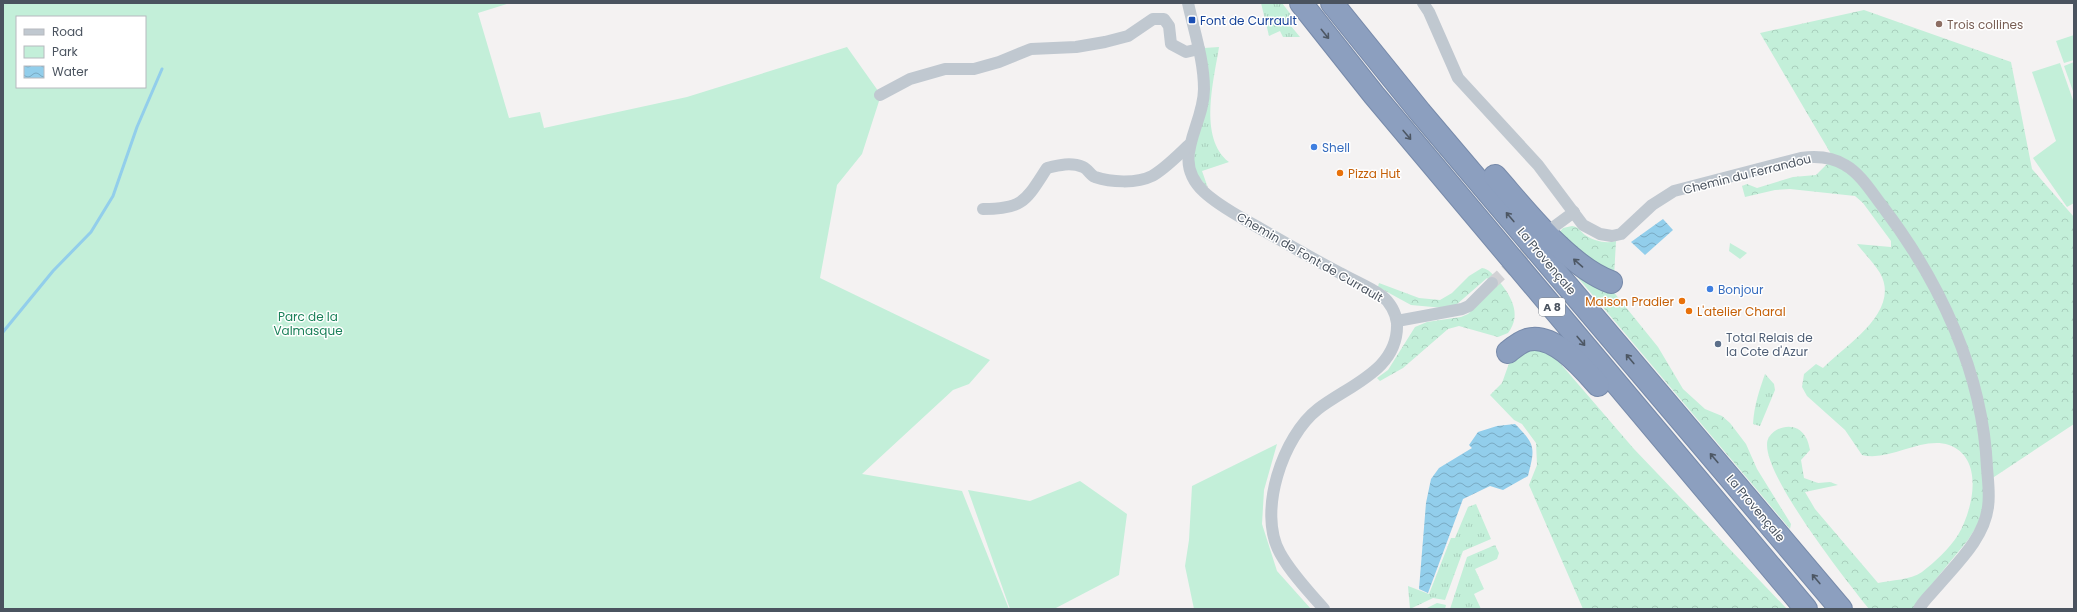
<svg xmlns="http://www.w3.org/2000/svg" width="2077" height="612" viewBox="0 0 2077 612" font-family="Poppins,sans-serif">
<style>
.grass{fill:url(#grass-tufts)}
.forest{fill:url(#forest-crowns)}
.park{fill:#c3efd9;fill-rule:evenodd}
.water{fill:url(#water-waves)}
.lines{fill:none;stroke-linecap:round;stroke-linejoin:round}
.stream{stroke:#92ceeb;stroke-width:3}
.minor-tunnel{stroke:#d2d2d5;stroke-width:12;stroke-dasharray:12 6;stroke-linecap:butt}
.motorway-casing{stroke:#778aaa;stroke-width:24}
.minor{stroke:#c0c8d0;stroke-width:12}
.motorway{stroke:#8c9fbf;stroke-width:22}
.oneway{stroke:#4d5764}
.transit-dot{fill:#1a4fb4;stroke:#fff;stroke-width:1.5}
.education-dot{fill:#8d6e63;stroke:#fff;stroke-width:1.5}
.shop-dot{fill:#3f7fe0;stroke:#fff;stroke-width:1.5}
.food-dot{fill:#e8710a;stroke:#fff;stroke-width:1.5}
.service-dot{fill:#5c6f8a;stroke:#fff;stroke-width:1.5}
.labels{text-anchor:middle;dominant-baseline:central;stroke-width:3;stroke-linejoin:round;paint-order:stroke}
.shield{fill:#fff;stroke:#80878f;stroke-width:1}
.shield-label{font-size:11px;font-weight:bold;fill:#4a535f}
.transit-label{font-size:12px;fill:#164399;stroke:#fff;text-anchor:start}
.education-label{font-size:12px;fill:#785e54;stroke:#fff;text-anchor:start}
.shop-label{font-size:12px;fill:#366cbe;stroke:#fff;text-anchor:start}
.food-label{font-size:12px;fill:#c56008;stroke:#fff;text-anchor:start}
.street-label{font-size:12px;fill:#4a535f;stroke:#fff}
.park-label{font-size:12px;fill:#1a8159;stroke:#fff}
.service-label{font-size:12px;fill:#4e5e75;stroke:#fff;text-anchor:start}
</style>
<defs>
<pattern id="grass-tufts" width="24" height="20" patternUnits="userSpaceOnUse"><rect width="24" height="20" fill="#c3efd9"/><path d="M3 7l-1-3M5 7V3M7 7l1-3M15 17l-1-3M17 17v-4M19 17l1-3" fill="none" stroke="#a9cfbd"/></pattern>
<pattern id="forest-crowns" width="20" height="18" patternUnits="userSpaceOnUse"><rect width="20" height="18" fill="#c3efd9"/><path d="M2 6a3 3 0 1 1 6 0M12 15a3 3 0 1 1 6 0" fill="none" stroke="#a9cfbd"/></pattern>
<pattern id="water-waves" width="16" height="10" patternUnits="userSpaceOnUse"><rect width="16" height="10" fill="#92ceeb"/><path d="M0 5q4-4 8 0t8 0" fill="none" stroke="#79aac2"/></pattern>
</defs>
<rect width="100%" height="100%" fill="#f4f2f2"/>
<g class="grass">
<polygon points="1261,3 1282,3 1292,16 1286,20 1300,37 1283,37 1280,31 1269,36"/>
<path d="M1219,47c-5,33 -21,91 10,115l-27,9 6,17 -16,-19 12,-121z"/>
<path d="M1765,374l9,10 1,6 -15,36 -7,-2c1,-18 6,-33 12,-50z"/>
<polygon points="1476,504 1491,539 1463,551 1445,600 1433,598 1410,609 1408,586 1429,594 1451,538 1455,538 1468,507"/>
<polygon points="1495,545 1499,553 1497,559 1475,569 1484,589 1474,594 1481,609 1450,609 1467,557"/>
</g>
<g class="forest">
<path d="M1864,10l147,52 21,107 42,48v207l-89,59 -1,25 -6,16 -10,16 -32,39 -22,30h-45c-19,-24 -117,-146 -100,-172 8,-12 28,-15 36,-1 3,4 4,10 5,14l-9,10 3,18 14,5 12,-1 8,3 -33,7 10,17 63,74c14,-3 32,-3 44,-11 13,-10 27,-23 36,-37 15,-25 27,-77 -9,-90 -28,-9 -59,17 -87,10l-17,-25 -38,-34 -5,-9 2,-13 12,-10 7,4c21,-22 79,-56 57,-95 -6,-10 -16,-20 -23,-29l34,3v-6l-28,-38 -8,-7 -65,-7 -15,1 -30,7 -3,-11 5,-2 10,4 36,-11 23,-2 11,-11 4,-10 -71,-121z"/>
<path d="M1572,226c7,1 8,5 13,9 9,6 21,9 31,6l-2,36 -57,-42 6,-7z"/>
<path d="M1482,268c7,1 10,6 15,11 13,15 26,35 11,54l-10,4 -39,-11 -11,3 -45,39 -23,13 -3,-3 11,-8 27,-43 12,-5 34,-5 7,-3 28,-27 -9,-9 -31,27 -12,3 -33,-3 -33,-18 1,-4 40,15 21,2 12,-7 17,-17z"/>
<polygon points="1574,273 1612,290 1658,347 1683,389 1705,409 1722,416 1730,423 1746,444 1757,469 1791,524 1790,529"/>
<polygon points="1532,343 1553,355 1634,449 1787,609 1583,609 1529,485 1537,465 1536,443 1522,424 1514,420 1490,395 1502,383 1512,355"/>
</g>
<g class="park">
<path d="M3,3h507l-32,10 31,105 31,-6 4,16 143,-31 160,-50 34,48 -19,59 -25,31 -17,93 170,82 -21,24 -16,6 -91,84 100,17 47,118h-1006zM17,17h128v70h-128z"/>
<polygon points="2074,35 2074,60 2064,63 2056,41"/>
<polygon points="2074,62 2074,94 2064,66"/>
<polygon points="2060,63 2074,103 2074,203 2067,207 2033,158 2056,141 2032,72"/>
<polygon points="1730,243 1747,253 1740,259 1729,251"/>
<polygon points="1277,444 1264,490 1262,524 1277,571 1311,609 1194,609 1185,566 1189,540 1192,486"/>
<polygon points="1080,481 1127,514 1119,575 1054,609 1010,609 968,490 1030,501"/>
<polygon points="1437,603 1446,605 1445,609 1425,609"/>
</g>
<g class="water">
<polygon points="1663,219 1673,230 1645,255 1631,242"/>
<path d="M1515,424c21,21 20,24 13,52l-25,14 -13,-4 -27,13 -35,94 -9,-4 7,-86 5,-24 8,-11 33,-20 -3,-3 9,-13 19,-6z"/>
</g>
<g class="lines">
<polyline class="stream" points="3,332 53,271 91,232 113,196 137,127 162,69"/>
<polyline class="minor-tunnel" points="1492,283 1536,243"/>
<g class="motorway-casing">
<g id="motorway">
<polyline points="1301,3 1374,95 1806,609"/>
<polyline points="1332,3 1420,112 1841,609"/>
<path d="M1495,176c30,34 74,91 116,106"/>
<path d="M1508,352c6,-5 12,-10 19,-12 26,-8 56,28 71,45"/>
</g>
</g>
<g class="minor">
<path d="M1188,3c6,28 16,57 16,86 0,38 -35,70 0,103 15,14 33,23 50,33 28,16 57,33 86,48 14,8 30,14 42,23 8,6 14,17 15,27 2,47 -48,62 -79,86 -35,27 -61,103 -38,144 11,20 29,39 44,56"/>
<path d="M1423,3l6,9 29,66 80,87 45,60 17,9 12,2 9,-2 31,-29 22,-14 127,-33c14,-2 31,-1 44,7 16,9 27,28 38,42 57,75 100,166 104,261 1,13 3,27 1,39 -4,32 -32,57 -52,81 -5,6 -13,13 -17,21"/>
<polyline points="880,95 910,79 945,69 974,69 999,62 1031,49 1076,47 1105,42 1128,36 1153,19 1164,19 1169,26 1171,44 1186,52 1199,49"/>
<path d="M983,209c41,0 43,-9 64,-41 12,-3 24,-6 36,-1 5,2 7,8 12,10 15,5 41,7 57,-1 13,-7 26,-21 37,-31"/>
<polyline points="1555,226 1574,212"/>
<polyline points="1397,321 1462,309 1469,306 1492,283"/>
</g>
<use href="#motorway" class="motorway"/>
</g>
<defs><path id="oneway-shaft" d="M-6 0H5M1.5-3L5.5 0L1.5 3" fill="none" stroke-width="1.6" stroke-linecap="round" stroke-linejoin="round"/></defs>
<g class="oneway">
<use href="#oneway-shaft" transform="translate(1325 34) rotate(51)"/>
<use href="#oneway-shaft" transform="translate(1407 135) rotate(50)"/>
<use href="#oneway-shaft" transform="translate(1510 217) rotate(-130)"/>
<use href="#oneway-shaft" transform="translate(1578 263) rotate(-139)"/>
<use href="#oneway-shaft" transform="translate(1581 341) rotate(50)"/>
<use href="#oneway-shaft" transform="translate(1630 359) rotate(-130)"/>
<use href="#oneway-shaft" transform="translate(1714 458) rotate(-130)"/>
<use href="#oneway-shaft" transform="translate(1816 579) rotate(-130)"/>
</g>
<rect class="transit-dot" x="1188" y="16" width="8" height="8" rx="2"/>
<circle class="education-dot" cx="1939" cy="24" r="4"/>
<g class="shop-dot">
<circle cx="1314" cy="147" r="4"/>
<circle cx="1710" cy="289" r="4"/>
</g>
<g class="food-dot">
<circle cx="1340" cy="173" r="4"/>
<circle cx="1682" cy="301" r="4"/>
<circle cx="1689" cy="311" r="4"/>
</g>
<circle class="service-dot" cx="1718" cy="344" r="4"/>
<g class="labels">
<rect class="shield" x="1539" y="298" width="26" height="18" rx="3"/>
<g class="shield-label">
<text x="1552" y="307">A 8</text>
</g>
<g class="transit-label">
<text x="1200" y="20">Font de Currault</text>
</g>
<g class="education-label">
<text x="1947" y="24">Trois collines</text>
</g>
<g class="shop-label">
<text x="1322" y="147">Shell</text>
<text x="1718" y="289">Bonjour</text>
</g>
<g class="food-label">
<text x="1348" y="173">Pizza Hut</text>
<text x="1674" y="301" text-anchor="end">Maison Pradier</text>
<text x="1697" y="311">L'atelier Charal</text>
</g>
<g class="street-label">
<text transform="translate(1747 174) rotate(-14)">Chemin du Ferrandou</text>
<text transform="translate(1310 257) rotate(30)">Chemin de Font de Currault</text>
<text transform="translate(1547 261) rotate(50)">La Provençale</text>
<text transform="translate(1756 508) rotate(50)">La Provençale</text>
</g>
<g class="park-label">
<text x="308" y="316">Parc de la<tspan x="308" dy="14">Valmasque</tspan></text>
</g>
<g class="service-label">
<text x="1726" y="337">Total Relais de<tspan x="1726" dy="14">la Cote d'Azur</tspan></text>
</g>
</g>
<rect width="2077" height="612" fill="none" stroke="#4a535f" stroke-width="8"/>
<rect x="16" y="16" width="130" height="72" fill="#ffffff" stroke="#b7babf"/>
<rect x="24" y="29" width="20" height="6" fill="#c0c8d0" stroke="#b7babf"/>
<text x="52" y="36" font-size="12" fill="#4a535f">Road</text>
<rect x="24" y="46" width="20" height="12" fill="#c3efd9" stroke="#b7babf"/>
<text x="52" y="56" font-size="12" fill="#4a535f">Park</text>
<rect x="24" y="66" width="20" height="12" fill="url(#water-waves)" stroke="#b7babf"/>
<text x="52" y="76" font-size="12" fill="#4a535f">Water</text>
</svg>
